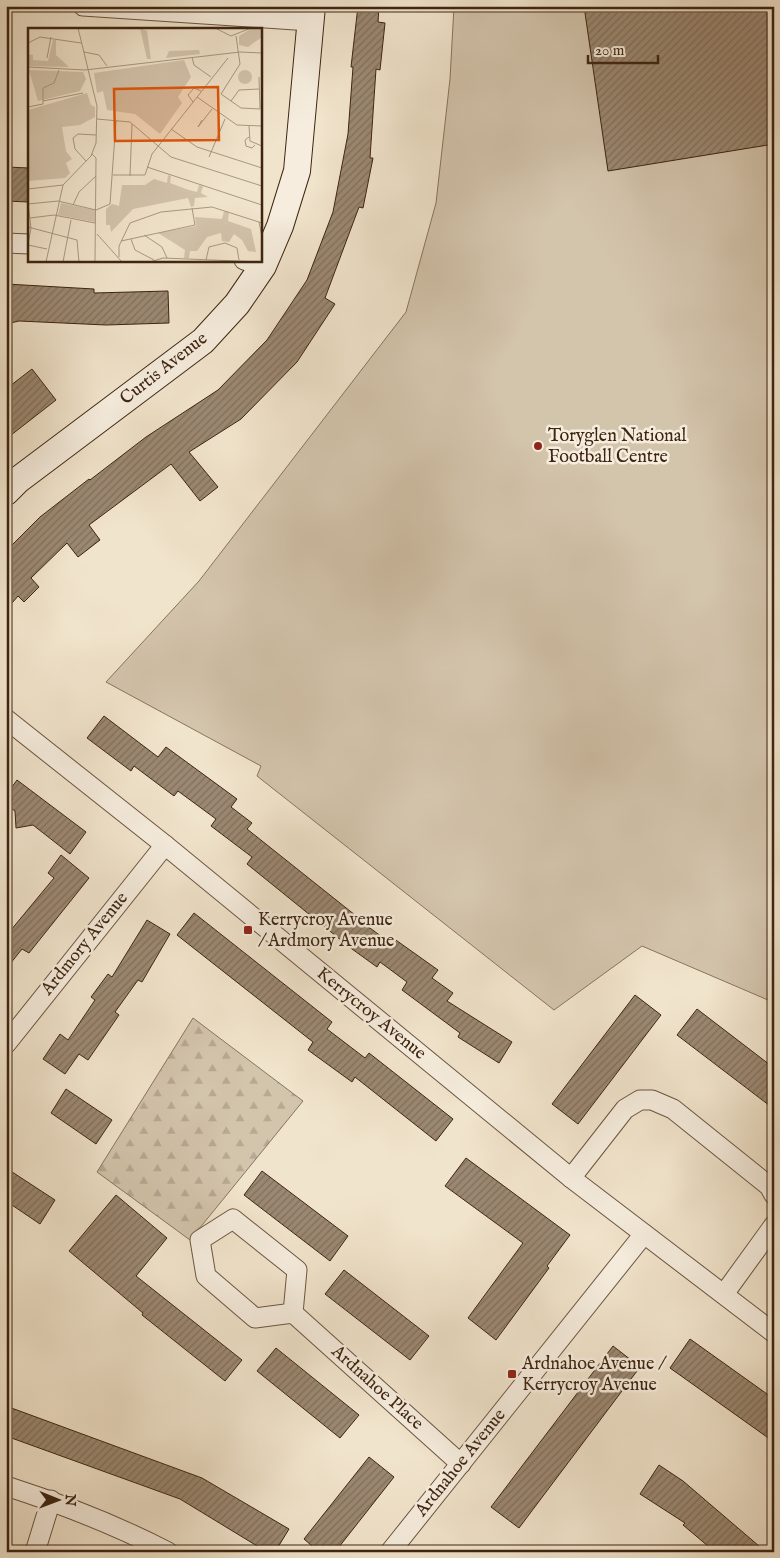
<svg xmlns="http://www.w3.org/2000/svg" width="780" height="1558" viewBox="0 0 780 1558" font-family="'IM FELL English',serif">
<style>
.forest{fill:url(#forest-firs);stroke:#88745e}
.park{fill:#d3c4ac;stroke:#88745e}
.building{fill:url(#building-hatch);stroke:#3e2511}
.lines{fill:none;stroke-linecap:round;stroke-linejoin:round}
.street-casing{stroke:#6b5540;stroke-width:21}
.secondary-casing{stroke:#3e2511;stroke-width:28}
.street{stroke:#f6edde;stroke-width:19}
.secondary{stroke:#f6edde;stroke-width:26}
.poi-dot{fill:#8f2418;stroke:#f6edde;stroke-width:2}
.labels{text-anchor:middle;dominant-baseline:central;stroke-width:5;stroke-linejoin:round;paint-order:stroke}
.street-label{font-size:18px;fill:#3e2511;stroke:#f6edde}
.poi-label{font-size:18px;fill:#3e2511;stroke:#f6edde;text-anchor:start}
.inset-road{fill:none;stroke:#a99881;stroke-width:1}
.view{fill:#e0560c;fill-opacity:0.15;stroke:#e0560c;stroke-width:2.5}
.inset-edge{fill:none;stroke:#3e2511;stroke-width:2.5}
</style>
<defs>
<pattern id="forest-firs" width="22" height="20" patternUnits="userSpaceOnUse" patternTransform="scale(1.25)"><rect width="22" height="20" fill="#d3c4ac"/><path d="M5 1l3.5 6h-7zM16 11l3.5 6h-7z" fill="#b6a893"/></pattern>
<pattern id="building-hatch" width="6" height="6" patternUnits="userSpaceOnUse" patternTransform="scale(1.25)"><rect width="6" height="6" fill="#9b8872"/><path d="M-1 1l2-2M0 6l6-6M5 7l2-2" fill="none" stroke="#806f5c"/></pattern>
</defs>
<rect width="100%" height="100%" fill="#f1e4cc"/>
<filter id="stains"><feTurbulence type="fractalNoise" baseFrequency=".004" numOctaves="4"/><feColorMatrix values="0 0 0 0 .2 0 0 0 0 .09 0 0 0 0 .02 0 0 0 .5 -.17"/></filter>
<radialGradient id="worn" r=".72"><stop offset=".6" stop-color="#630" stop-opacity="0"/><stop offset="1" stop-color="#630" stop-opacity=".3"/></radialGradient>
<polygon class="forest" points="193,1018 303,1101 190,1240 97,1172"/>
<polygon class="park" points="454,6 774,6 774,1004 768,1000 642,946 554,1010 257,776 261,766 106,682 199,581 406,312 436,203 450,79"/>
<g class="building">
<polygon points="358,6 379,6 378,22 385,23 380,70 376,69 370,158 373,158 363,208 359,207 325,298 335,304 297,362 241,419 189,452 218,487 200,501 171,464 89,525 100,540 78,557 67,543 31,578 39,587 24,602 18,596 6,610 6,551 40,517 89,479 90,480 146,437 218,390 267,340 307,280 333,212 348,134 353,67 351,67"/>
<polygon points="584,6 774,6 774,144 608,171"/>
<polygon points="6,167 29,168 28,202 6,201"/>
<polygon points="6,284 94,289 94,293 168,291 169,323 106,325 19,321 6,324"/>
<polygon points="32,369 56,400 6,439 6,389"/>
<polygon points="104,716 158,757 166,747 237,799 231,807 252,823 247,829 360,919 359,920 389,942 393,938 438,970 432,978 453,993 447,1001 512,1042 499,1063 458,1037 460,1033 402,990 407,982 380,962 377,967 352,949 247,864 252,857 211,826 216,819 178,791 174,796 134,766 131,771 87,738"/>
<polygon points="17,780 86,832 70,854 33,825 16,828 15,811 8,806 13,799 7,794"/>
<polygon points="61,855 89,878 29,953 22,949 6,969 6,936 54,878 48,873"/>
<polygon points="194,913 332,1022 327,1029 365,1058 369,1053 453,1119 436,1141 355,1077 352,1082 308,1050 313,1042 177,935"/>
<polygon points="147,920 170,934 142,982 138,980 115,1012 119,1015 88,1060 79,1054 65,1074 43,1059 60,1034 68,1040 95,1000 91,997 108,974 112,977"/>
<polygon points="635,995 661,1015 578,1124 552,1104"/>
<polygon points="697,1009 774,1068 774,1109 677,1035"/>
<polygon points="66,1089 112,1120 96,1144 51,1113"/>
<polygon points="466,1158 570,1235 547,1266 549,1268 496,1340 468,1318 523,1243 445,1186"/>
<polygon points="6,1168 55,1200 40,1224 6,1201"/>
<polygon points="262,1171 348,1236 330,1261 244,1195"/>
<polygon points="116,1195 167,1238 136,1276 242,1360 225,1381 142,1315 143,1313 69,1251"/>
<polygon points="344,1270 429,1336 410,1360 325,1294"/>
<polygon points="690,1339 774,1399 774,1442 670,1368"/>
<polygon points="613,1346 640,1367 519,1528 491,1507"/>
<polygon points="276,1348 359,1415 340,1438 257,1371"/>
<polygon points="6,1406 202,1478 289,1529 275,1552 267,1552 180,1499 6,1436"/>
<polygon points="369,1457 394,1477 335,1552 319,1552 304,1539"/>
<polygon points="659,1465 683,1481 766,1552 715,1552 683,1525 685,1523 640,1494"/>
</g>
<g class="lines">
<g class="street-casing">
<g id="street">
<polyline points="83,6 310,21"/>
<polyline points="6,243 29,244"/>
<polyline points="244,260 263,266"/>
<polyline points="6,719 165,845 571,1178 774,1333"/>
<polyline points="6,1044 165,845"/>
<polyline points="571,1178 625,1109 640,1100 652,1100 673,1109 769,1186 774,1195"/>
<polyline points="724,1294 774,1225"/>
<polyline points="293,1313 297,1270 233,1219 200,1240 206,1276 255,1318 293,1313 461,1464"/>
<path d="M6,1486c56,18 110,39 162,66"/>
<polyline points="35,1552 51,1500"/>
<polyline points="390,1552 644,1234"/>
</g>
</g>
<g class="secondary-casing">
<polyline id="secondary" points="6,492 18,480 203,341 237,304 263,266 280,226 297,171 312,6"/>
</g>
<use href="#street" class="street"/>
<use href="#secondary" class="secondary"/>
</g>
<g class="poi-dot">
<circle cx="538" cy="446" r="5"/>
<rect x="243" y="925" width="10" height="10" rx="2.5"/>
<rect x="507" y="1369" width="10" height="10" rx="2.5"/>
</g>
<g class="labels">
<g class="street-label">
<text transform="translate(164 369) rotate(-38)">Curtis Avenue</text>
<text transform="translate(85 944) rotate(-51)">Ardmory Avenue</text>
<text transform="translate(371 1014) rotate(39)">Kerrycroy Avenue</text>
<text transform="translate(377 1388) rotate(42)">Ardnahoe Place</text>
<text transform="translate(461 1463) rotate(-51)">Ardnahoe Avenue</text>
</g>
<g class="poi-label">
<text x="548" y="436">Toryglen National<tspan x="548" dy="21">Football Centre</tspan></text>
<text x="258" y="920">Kerrycroy Avenue<tspan x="258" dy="21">/ Ardmory Avenue</tspan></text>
<text x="522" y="1364">Ardnahoe Avenue /<tspan x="522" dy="21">Kerrycroy Avenue</tspan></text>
</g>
</g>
<g transform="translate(28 28)">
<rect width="234" height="234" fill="#f1e4cc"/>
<path d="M171,22l1,4 -34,4 3,-7z" fill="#d3c4ac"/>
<path d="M112,0l7,3 4,28h-4zM224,0h10v9l-14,10 -9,-2v-9zM25,12h3v15l13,12 -41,-1v-12l5,1v5l15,1zM156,32l7,17 -13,20 4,6 -22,31 -25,-20 -28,-4 -4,-19 -6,2 -3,-20zM1,42l54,2 3,7 -6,12 -42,10zM210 49a7 7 0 1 1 14 0a7 7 0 1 1-14 0ZM59,65l4,12 4,2v10l-15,8 -18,2 4,24 6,8 -6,4 4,10 -5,5 -37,3v-71zM140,147l3,1 -1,7 19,7 8,2 2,-7 4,1 -2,7 7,4 -13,1 -1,8 -3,1 -3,-9 -55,11 -22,23 -1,-7h-4v-16l6,-5 7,2 3,-21h23l9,-6 13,4zM33,175l34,7v12l-37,-7zM196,183l5,1 -1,9 23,8 5,23 -8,-1 -6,-11 -8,-6 -5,8 -7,-1 -1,-8 -14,4 -10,14h-7l-1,7h-5l1,-8 -27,-17 38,-7 -1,-9 27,2z" fill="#d3c4ac"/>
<path class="inset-road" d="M187,0l16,8 20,-8M208,8l4,28 -19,30 20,14 19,1 -1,-32M0,15l12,-6 41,6M56,24l15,3 8,11M164,29l2,8 17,12M19,30l4,-21M0,39l57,3 155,-18 22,1M169,69l40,28 25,1M15,73l40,-8M203,73l8,-11 20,-1M165,74l-5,-7 6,-7 7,3M0,79l15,-3v-16l11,-5 5,-13M69,91l33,3 41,35 91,29M174,92l-4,7 14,-18M221,98l1,15 12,5M143,101l26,18 65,21M221,109l-4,3 1,6 6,2 3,-3M64,126l4,4 -1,104M181,129l16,-38M58,133l-11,-12 -2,-11 5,-4 18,1M119,139l115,38M85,147h32l7,-21 76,-96M102,148l2,-52M0,161l35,-4M0,175l3,25 -3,16M0,176l30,-3 38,9 14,-6 6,-83M45,177l6,-13 17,-16M2,190l24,-3 41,8M231,194l3,15M0,199l49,13 2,22M69,206l25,28M116,207l18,12 5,11M103,211l4,11 19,10M93,213l74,-16 -3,-17M0,217l19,4M91,229v-11l11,-23 31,-11 51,-5 50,16M178,232l3,-13 16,-4 12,5 2,12M18,234l17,-77 28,-29 5,-13 1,-37 -19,-78M35,234l8,-42M122,234l13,-4 98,4"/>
<path class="view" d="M190,59l1,53 -104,1 -1,-52z"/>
<rect width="234" height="234" class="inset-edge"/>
</g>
<rect width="780" height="1558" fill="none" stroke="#f1e4cc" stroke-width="25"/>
<rect x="8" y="8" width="765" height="1543" fill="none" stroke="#3e2511" stroke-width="2.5"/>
<rect x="12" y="12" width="755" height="1533" fill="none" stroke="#3e2511"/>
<g transform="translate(58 1500) rotate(91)" stroke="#f6edde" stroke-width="4" paint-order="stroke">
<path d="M0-4L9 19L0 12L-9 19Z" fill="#3e2511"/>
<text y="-8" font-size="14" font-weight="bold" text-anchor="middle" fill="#3e2511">N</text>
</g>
<path d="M588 55v8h70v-8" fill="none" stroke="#3e2511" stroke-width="2.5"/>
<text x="595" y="55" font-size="15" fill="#3e2511" stroke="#f6edde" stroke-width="4" paint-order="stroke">20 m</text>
<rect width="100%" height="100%" filter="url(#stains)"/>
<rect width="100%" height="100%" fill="url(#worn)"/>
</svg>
